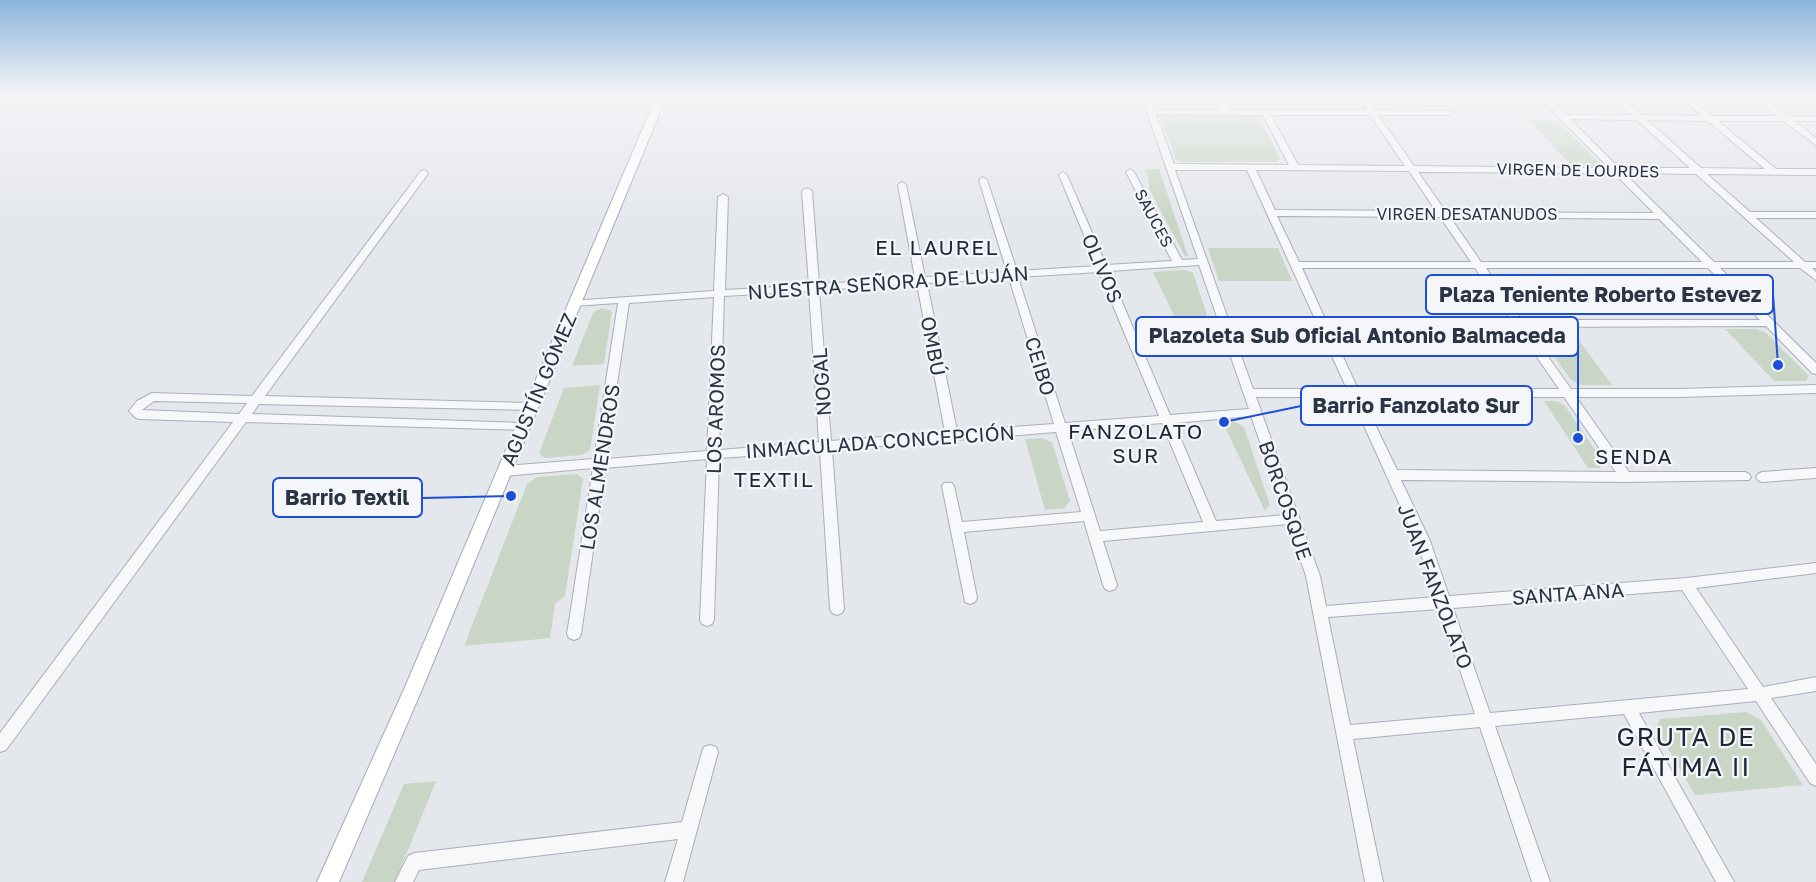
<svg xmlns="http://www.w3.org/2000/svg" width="1816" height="882" viewBox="0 0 1816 882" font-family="'Golos Text',sans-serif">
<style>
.green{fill:#c9d6c5}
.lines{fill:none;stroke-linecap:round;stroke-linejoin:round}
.minor-casing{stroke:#a9aeb7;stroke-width:2}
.major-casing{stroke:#a3abb8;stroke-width:2}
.minor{fill:#f7f8fa;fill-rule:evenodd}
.major{fill:#fff;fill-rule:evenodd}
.labels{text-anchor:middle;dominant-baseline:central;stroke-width:4.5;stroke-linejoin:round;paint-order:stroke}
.far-street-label{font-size:16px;fill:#2b3445;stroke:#f4f6f9}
.street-label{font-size:20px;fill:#2b3445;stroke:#f4f6f9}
.neighbourhood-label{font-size:21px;letter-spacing:1.5px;fill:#1d2536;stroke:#f4f6f9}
.near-neighbourhood-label{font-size:26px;letter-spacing:1.5px;fill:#1d2536;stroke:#f4f6f9}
.leader{fill:none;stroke:#1d4ed8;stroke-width:2}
.callout-dot{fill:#1d4ed8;stroke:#f4f6f9;stroke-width:2}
.callout{fill:#f4f6f9;stroke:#1d4ed8;stroke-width:2}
.callout-label{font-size:21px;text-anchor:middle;font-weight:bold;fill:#2b3445}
</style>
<rect width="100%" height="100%" fill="#e4e7ec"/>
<g class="green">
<polygon points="1165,116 1254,116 1260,118 1280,159 1277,162 1181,162 1176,159 1161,118"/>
<polygon points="1529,120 1558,121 1599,163 1597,166 1571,165"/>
<polygon points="1159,169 1188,256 1185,256 1149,189 1149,179 1144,170"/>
<polygon points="1208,248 1278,248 1292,281 1219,281"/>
<polygon points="1186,270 1193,273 1209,321 1178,324 1153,272"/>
<polygon points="601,308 612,311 604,364 572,366 593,313"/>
<polygon points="1725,329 1756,329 1766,333 1809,376 1806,381 1774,381"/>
<polygon points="1571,330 1612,385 1581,385 1571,380 1539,335 1542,331"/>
<polygon points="600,385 590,450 582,455 545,458 539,453 564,388"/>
<polygon points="1544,401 1556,401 1565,406 1604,463 1600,468 1588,468"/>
<polygon points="1235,422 1244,427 1270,505 1265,511 1223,423"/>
<polygon points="1043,438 1052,442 1070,501 1064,508 1045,510 1025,439"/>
<polygon points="577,474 583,479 565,596 555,604 550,638 464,646 527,484 537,477"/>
<polygon points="1746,712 1761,720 1803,785 1695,795 1656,728 1660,719"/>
<polygon points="436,781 395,882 362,882 404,784"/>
</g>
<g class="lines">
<g class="minor-casing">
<g id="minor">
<path d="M1141,95h8l5,15h67l-7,-15h8l7,15h138l-11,-15h8l11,15 77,1v4h-74l36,51 195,2 -72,-73h9l19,20h67l-22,-20h9l22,20 61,1 -24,-21h9l25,21h65l-27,-21h9l28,21 29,1v4h-22l22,17v7l-33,-24h-65l58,48h40v6l-109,-1 43,38h66v6h-60l49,44h11v6h-4l4,4v8l-16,-12h-80l96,95v11l-4,-1 -46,-47 -239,1 44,62h109l136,-4v8l-136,4h-104l53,75h116l4,2 2,3 -2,3 -123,2 -225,-2 29,61 19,55 237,-18 130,-15v10l-120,15 67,99 53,-10v14l-45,7 45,66v22l-6,-3 -54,-82 -117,12 95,169h-18l-92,-168 -129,12 55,156h-18l-52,-155 -127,12 30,143h-18l-59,-306 -18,-52 -185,17 14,44 -2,4 -5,2 -5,-2 -2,-4 -19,-64 -120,11 13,66 -2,4 -5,2 -5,-2 -23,-116 2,-3h8l2,3 8,36 119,-10 -25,-80 -224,18 12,159 -2,4 -5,2 -5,-2 -2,-4 -10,-158 -101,7 -5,162 -2,4 -5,2 -5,-2 -2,-4 7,-161 -102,9 -24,166 -2,4 -5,2 -5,-2 -2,-4 26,-166 -89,8 -4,-2 -2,-3 2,-3 4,-2 90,-7 24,-156 -44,3 -5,-3 1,-2 144,-10 4,-94 5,-3 5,3 -3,93 84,-5 -7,-94 5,-3 5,3 7,93 96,-6 -17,-93 4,-3 4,3 19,92 82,-5 -28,-92 4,-3 4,3 30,91 80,-5 -38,-91 4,-3 4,3 39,90 66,-4 -46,-89 4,-3 4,3 48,88 16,-1zM1156,114l107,1 26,50 -115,-1zM1271,115h99l35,51 -107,-1zM1570,119l67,1 53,48h-71zM1647,120l61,1 57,48 -64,-1zM1175,170h72l100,219h-94zM1256,170l153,1 27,40 -161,-1zM1418,172l196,1 40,40 -208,-1zM1624,173l72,1 98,88h-80zM1277,216l163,1 31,45h-172zM1450,217l209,2 43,43h-221zM1199,265l50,144 -79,6 -61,-144zM1302,268h173l36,52 -185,1zM1486,268h222l52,52h-238zM1099,272l60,144 -94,7 -47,-146zM1009,278l45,146 -97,7 -30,-148zM917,284l28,148 -114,9 -12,-151zM809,291l10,151 -100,8 5,-154zM714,297l-7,154 -101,8 23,-156zM1329,327h187l43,62h-201zM1256,397h95l65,144 20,56 -110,9 -6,-30zM1362,397h202l52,75 -219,-2zM1251,416l34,99 -69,6 -42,-98zM1162,423l41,99 -103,9 -32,-100zM1682,590l66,99 -258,24 -37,-105zM1439,609l36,105 -125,11 -22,-108z"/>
<path d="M424,170l4,3 -1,2 -162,221 266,7 4,1 2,3 -2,3 -276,-6 -7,10 270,9 4,1 2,3 -2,3 -280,-8 -240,328 -6,2v-19l233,-311 -93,-3 -4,-1 -7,-7 8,-10 15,-8 100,3 169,-225zM154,401l93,2 -8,11 -97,-4z"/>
<polygon points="1816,468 1816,478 1762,482 1758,480 1756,477 1758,474 1762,472"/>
<polygon points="710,745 716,747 718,752 683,882 665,882 678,839 419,870 413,882 395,882 408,856 414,853 682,822 702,752 704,747"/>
</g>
</g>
<g class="major-casing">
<polygon id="major" points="657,95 667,95 423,687 339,882 317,882 405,687"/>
</g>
<use href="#minor" class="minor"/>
<use href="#major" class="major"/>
</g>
<linearGradient id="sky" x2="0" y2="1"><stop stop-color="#8bb4dd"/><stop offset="0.43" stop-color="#f3f4f6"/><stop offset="1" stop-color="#f3f4f6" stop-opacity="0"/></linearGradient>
<rect width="1816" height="219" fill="url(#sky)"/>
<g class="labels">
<g class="far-street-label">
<text transform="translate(1578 170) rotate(1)">VIRGEN DE LOURDES</text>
<text x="1467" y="214">VIRGEN DESATANUDOS</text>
<text transform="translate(1154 218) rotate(62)">SAUCES</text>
</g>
<g class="street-label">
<text transform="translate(1103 268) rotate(67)">OLIVOS</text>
<text transform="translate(888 282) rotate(-4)">NUESTRA SEÑORA DE LUJÁN</text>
<text transform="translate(934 346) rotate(79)">OMBÚ</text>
<text transform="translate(1041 366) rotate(73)">CEIBO</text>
<text transform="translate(821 382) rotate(-94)">NOGAL</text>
<text transform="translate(538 389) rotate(-67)">AGUSTÍN GÓMEZ</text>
<text transform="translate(715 409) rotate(-88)">LOS AROMOS</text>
<text transform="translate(880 441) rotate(-4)">INMACULADA CONCEPCIÓN</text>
<text transform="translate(599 467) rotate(-81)">LOS ALMENDROS</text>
<text transform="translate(1286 500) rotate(71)">BORCOSQUE</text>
<text transform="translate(1436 586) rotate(69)">JUAN FANZOLATO</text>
<text transform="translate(1568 593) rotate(-4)">SANTA ANA</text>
</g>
<g class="neighbourhood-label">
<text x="937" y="247">EL LAUREL</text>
<text x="1136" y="431">FANZOLATO<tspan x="1136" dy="24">SUR</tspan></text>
<text x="1634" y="456">SENDA</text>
<text x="774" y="479">TEXTIL</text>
</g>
<g class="near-neighbourhood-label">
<text x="1686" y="736">GRUTA DE<tspan x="1686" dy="30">FÁTIMA II</tspan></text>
</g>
</g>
<path class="leader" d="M1778 365L1773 294M1578 438L1578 336M1224 422L1301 406M511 496L422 498"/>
<g class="callout-dot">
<circle cx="1778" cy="365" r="6"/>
<circle cx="1578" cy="438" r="6"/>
<circle cx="1224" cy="422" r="6"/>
<circle cx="511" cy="496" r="6"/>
</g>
<g class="callout">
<rect x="1426" y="275" width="347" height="39" rx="6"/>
<rect x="1136" y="317" width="442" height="39" rx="6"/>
<rect x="1301" y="386" width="231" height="39" rx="6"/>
<rect x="273" y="478" width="149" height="39" rx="6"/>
</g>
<g class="callout-label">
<text x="1600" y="302">Plaza Teniente Roberto Estevez</text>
<text x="1357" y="343">Plazoleta Sub Oficial Antonio Balmaceda</text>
<text x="1416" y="413">Barrio Fanzolato Sur</text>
<text x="347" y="505">Barrio Textil</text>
</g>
</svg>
